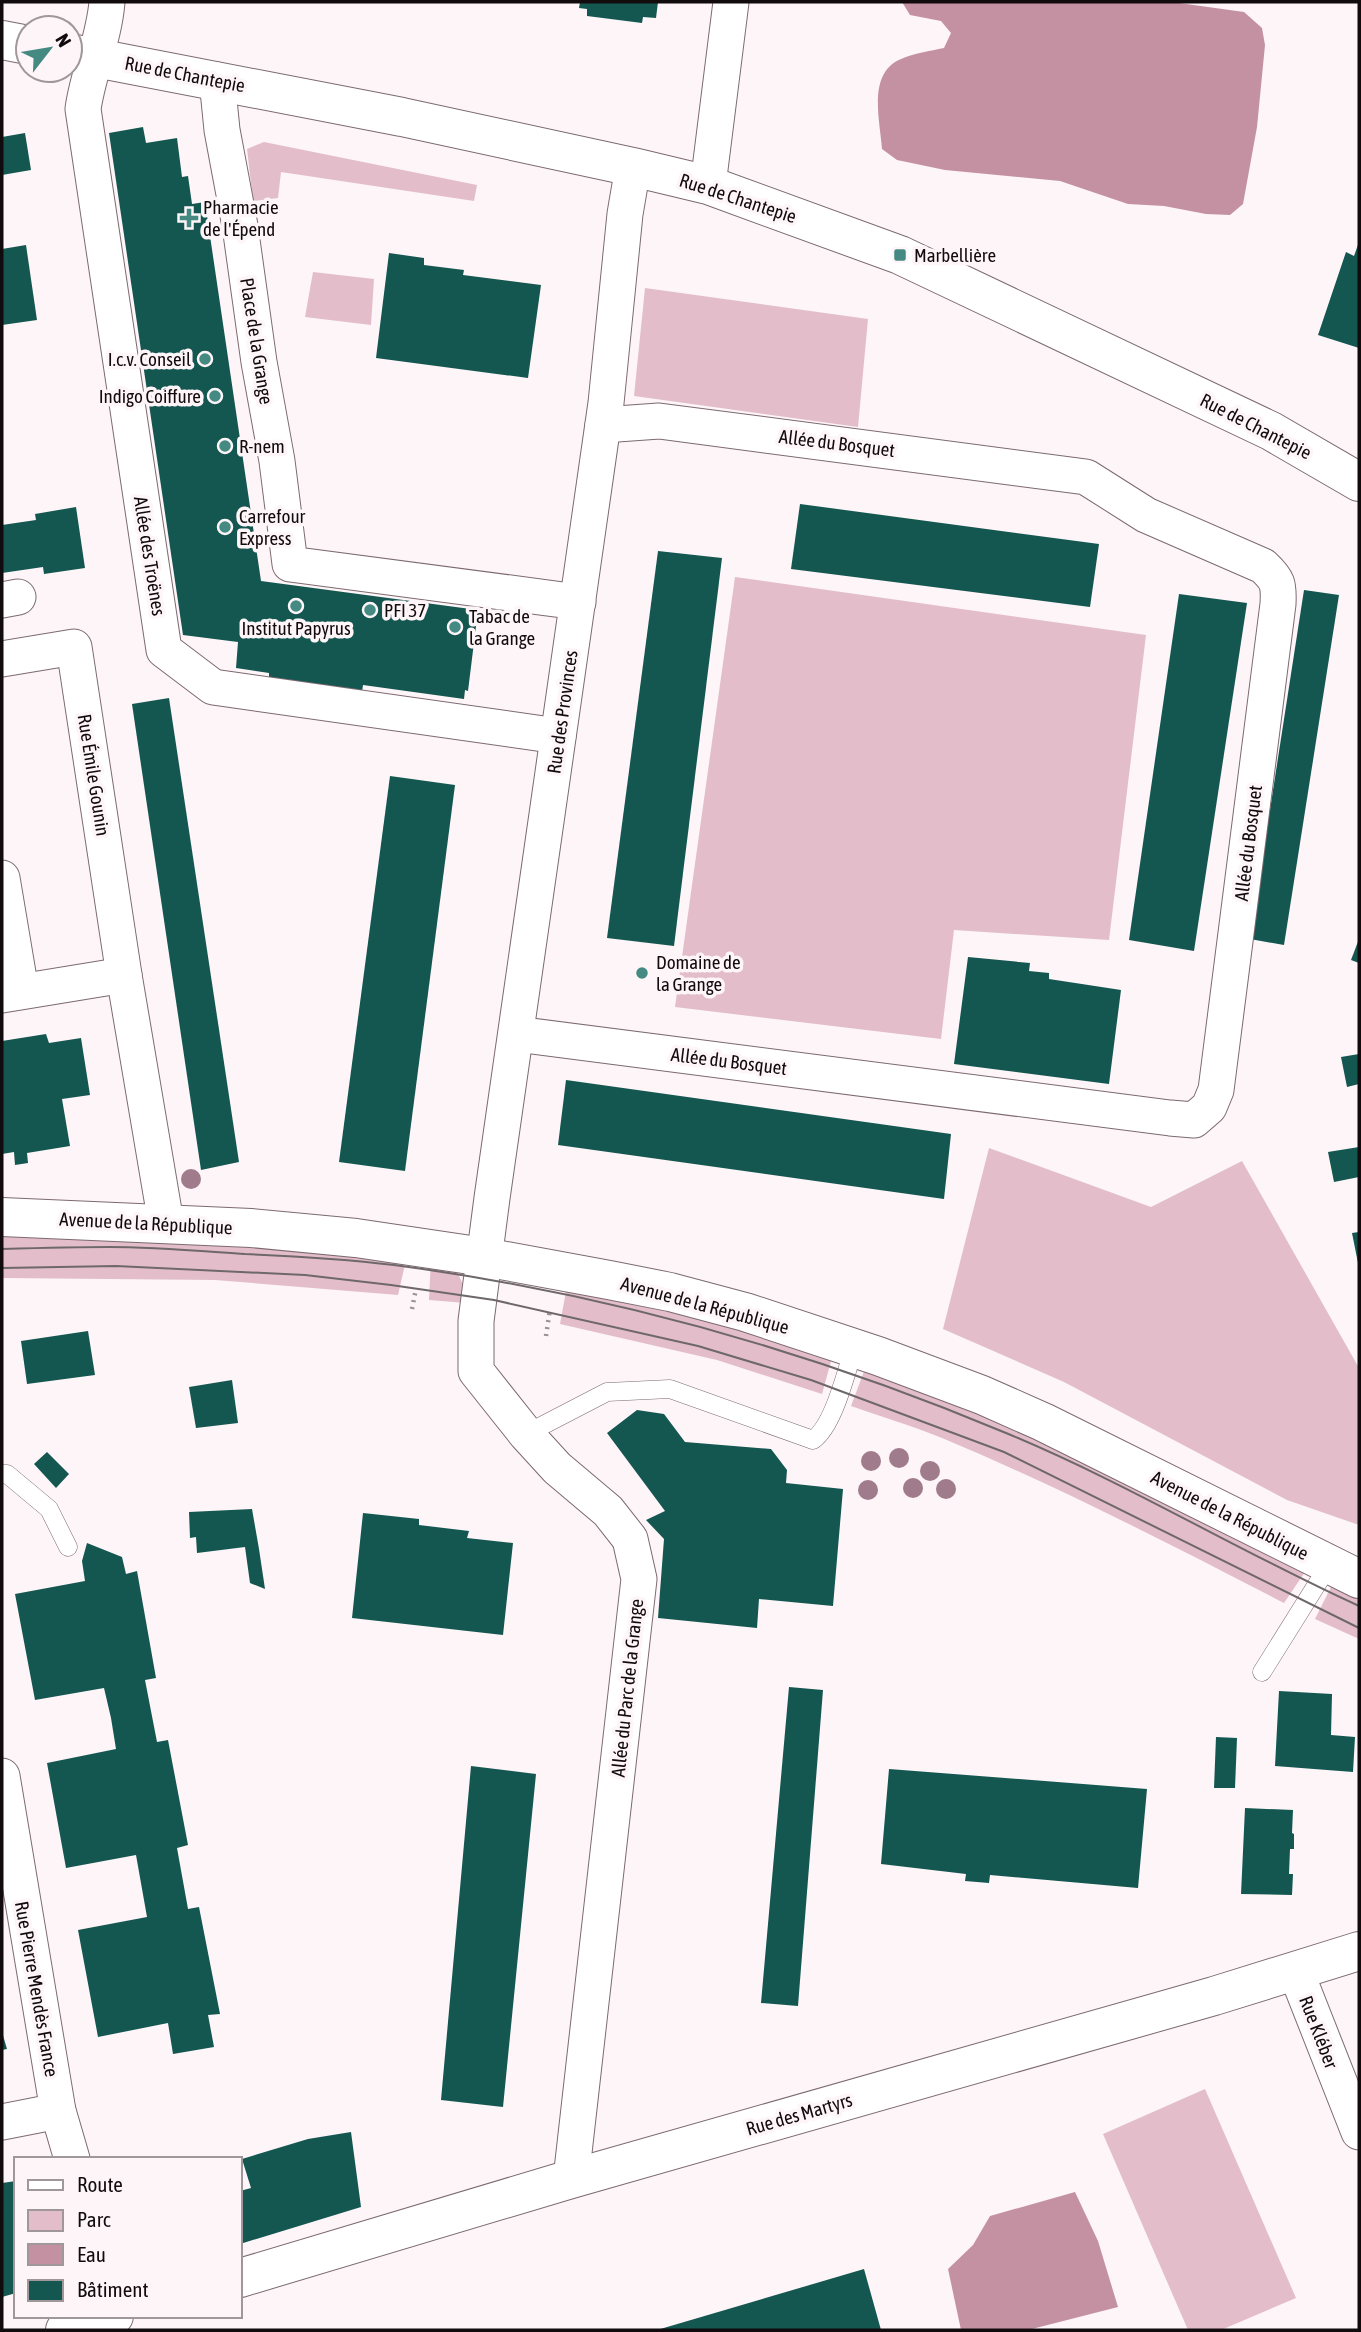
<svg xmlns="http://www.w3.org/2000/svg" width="1361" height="2332" viewBox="0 0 1361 2332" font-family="'Asap Condensed',sans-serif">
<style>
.green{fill:#e3beca}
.water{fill:#c491a3}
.building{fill:#145650}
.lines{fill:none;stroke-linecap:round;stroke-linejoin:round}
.lane-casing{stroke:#7c6a70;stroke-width:19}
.street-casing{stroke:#7c6a70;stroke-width:37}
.secondary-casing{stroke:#7c6a70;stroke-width:40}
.path{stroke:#999294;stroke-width:4.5;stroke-dasharray:2 5;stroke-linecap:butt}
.lane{stroke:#fff;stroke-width:18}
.street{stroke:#fff;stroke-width:35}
.secondary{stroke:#fff;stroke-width:38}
.tram{stroke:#6f686a;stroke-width:2}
.tree{fill:#a07b8b}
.poi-dot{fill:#448a82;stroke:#fdf5f8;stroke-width:2.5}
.labels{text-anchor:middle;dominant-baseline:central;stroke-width:7;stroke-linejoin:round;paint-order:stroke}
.street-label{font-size:19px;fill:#110b0d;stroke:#fdf5f8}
.poi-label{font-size:19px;fill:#110b0d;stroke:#fdf5f8;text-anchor:start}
</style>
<rect width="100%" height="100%" fill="#fdf5f8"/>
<g class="green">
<polygon points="264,142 477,185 474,201 281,172 278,198 253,201 247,149"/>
<polygon points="313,272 374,279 371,325 305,317"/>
<polygon points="645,288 868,319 858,427 634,396"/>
<polygon points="735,577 1146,635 1109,940 954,930 941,1039 675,1007"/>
<polygon points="989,1148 1151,1207 1242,1161 1359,1368 1359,1525 1287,1500 1064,1382 943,1329"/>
<polygon points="2,1226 407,1256 398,1295 215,1280 2,1278"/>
<polygon points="431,1259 455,1267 464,1287 465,1303 429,1300"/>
<polygon points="567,1286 642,1297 833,1354 822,1394 717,1360 560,1324"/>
<path d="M866,1366l150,53 291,150 -23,34c-112,-58 -225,-116 -342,-165 -29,-12 -60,-21 -91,-32z"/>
<polygon points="1333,1583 1359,1594 1359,1639 1315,1619"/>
<polygon points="1205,2089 1296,2298 1221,2330 1188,2330 1103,2134"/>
</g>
<g class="water">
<path d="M902,2h270l72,10 18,16 3,17 -8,82 -14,77 -13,11 -24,-1 -42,-8 -36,-2 -68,-23 -115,-11 -48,-10 -15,-11c-2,-29 -15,-76 19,-90 13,-6 29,-8 43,-11l7,-15 -10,-12 -31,-6z"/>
<polygon points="1075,2192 1098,2241 1118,2307 1028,2330 961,2330 948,2269 973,2245 990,2216"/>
</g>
<g class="building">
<polygon points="580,2 658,2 656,18 643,17 642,23 587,16 587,9 579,8"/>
<polygon points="143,127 146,143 177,138 182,177 188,176 192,204 205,202 261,581 478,610 468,691 465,690 464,699 363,685 362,692 269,680 269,673 236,668 238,642 183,635 109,133"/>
<polygon points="25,133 31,170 2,175 2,137"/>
<polygon points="1359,242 1359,348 1318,335 1346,252 1354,256"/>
<polygon points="26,245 37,320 2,325 2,249"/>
<polygon points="389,253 424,258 424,265 464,270 463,275 541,285 528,378 376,358"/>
<polygon points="800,504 1099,544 1090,607 791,569"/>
<polygon points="76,507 85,568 44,574 43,567 2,573 2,525 36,520 35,514"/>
<polygon points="658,551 722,558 674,946 607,938"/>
<polygon points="1304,590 1339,595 1284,945 1250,939"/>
<polygon points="1179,594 1247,603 1194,951 1129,940"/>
<polygon points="169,698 239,1162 201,1170 132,704"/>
<polygon points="390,776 455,785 405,1171 339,1162"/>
<polygon points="1359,939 1359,963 1351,960"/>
<polygon points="968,957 1030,963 1029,971 1049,973 1049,979 1121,990 1109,1084 954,1064"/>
<polygon points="46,1034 49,1043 81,1038 90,1095 62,1099 70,1146 27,1153 28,1163 15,1165 14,1152 2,1154 2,1041"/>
<polygon points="1359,1054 1359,1084 1347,1087 1341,1057"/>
<polygon points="566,1080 951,1134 944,1199 558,1145"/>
<polygon points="1359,1147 1359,1177 1334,1182 1328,1152"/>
<polygon points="1359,1232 1359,1263 1358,1263 1352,1233"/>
<polygon points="88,1331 95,1375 27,1384 21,1341"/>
<polygon points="232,1380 238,1423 196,1428 189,1387"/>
<polygon points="637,1410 664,1414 685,1442 771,1449 787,1470 786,1483 843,1489 833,1606 759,1599 757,1628 658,1618 664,1539 646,1520 665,1511 607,1433"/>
<polygon points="47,1452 69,1474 56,1488 34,1464"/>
<polygon points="252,1509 259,1549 265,1589 250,1583 245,1547 197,1553 196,1537 190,1538 189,1512"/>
<polygon points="363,1513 419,1519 419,1525 469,1531 467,1538 513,1543 503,1635 352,1618"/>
<polygon points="87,1543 122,1557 126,1574 137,1571 156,1678 145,1680 157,1742 168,1740 188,1845 177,1848 188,1909 199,1907 220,2014 208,2015 214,2047 173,2054 168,2023 98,2037 78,1930 147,1917 136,1855 66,1868 47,1763 116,1749 111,1718 104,1688 35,1700 15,1594 85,1581 82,1561"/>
<polygon points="789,1687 823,1690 798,2006 761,2003"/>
<polygon points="1279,1691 1332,1694 1331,1735 1355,1737 1353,1772 1275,1766"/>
<polygon points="1216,1737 1237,1738 1235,1788 1214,1788"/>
<polygon points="471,1766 536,1774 503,2107 441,2100"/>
<polygon points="889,1769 1147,1789 1138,1888 990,1875 989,1883 965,1881 966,1874 881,1864"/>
<polygon points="1245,1808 1293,1810 1292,1833 1294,1834 1294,1849 1290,1849 1289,1874 1293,1874 1292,1895 1241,1894"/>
<polygon points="2,2032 7,2049 2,2050"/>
<polygon points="351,2132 361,2207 240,2244 240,2191 251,2188 242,2159 308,2139"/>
<polygon points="16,2181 16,2293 2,2297 2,2183"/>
<polygon points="864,2269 881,2330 657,2330"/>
</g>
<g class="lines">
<g class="lane-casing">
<g id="lane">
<path d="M526,1434l81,-42 63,-3 143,51c21,-15 33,-68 41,-92"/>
<polyline points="2,1474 7,1474 49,1509 68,1547"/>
<polyline points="1262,1672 1329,1565"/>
</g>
</g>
<g class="street-casing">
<g id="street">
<path d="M107,2c-3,37 -19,71 -24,107l81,541 49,37 345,49"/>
<polyline points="217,80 222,130 240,226 259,362 277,461 290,564 578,602"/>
<polyline points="708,185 731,2"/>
<polyline points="2,600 18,597"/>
<polyline points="2,659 74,647 124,975 166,1223"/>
<polyline points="2,878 21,991"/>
<polyline points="2,995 124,975"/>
<path d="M516,1034l654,84 24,2 15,-13 7,-17 62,-486c1,-20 0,-24 -15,-38l-117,-51 -60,-38 -427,-56 -56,4"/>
<polyline points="2,1776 58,2111 72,2159"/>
<polyline points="1296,1972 1359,2132"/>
<polyline points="2,2122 58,2111"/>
<polyline points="571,2179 639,1579 630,1539 608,1511 557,1468 526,1434 476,1371 476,1321 492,1198 606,403 625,214 633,167"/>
</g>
</g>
<g class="secondary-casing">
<g id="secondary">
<polyline points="2,40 28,45"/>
<polyline points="70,53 402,117 633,167 708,185 900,255 1271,431 1359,482"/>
<polyline points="2,1217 251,1228 356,1238 484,1257 609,1280 670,1292 745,1312 878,1356 982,1395 1043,1422 1359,1579"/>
<polyline points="240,2278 571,2179 1214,1996 1359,1951"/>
<polyline points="65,2330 114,2316"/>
</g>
</g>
<g class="path">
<polyline points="412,1309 416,1289"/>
<polyline points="546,1336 550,1309"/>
</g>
<use href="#lane" class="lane"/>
<use href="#street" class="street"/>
<use href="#secondary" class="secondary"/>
<g class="tram">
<path d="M2,1249c35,-1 71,-2 107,-2 45,0 91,4 136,7 49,2 100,5 149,11 211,28 417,86 612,168 121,50 234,119 353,173"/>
<polyline points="2,1268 116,1266 305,1275 391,1285 494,1300 698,1346 811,1380 1004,1452 1359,1628"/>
</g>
</g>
<g class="tree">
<circle cx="191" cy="1179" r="10"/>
<circle cx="899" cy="1458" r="10"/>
<circle cx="871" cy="1461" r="10"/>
<circle cx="930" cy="1471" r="10"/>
<circle cx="913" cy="1488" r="10"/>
<circle cx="946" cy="1489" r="10"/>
<circle cx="868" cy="1490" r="10"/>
</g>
<g class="poi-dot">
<path d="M185.5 207.5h7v7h7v7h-7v7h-7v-7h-7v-7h7z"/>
<rect x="893" y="248" width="14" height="14" rx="3.5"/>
<circle cx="205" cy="359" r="7"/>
<circle cx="215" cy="396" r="7"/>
<circle cx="225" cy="446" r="7"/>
<circle cx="225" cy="527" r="7"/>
<circle cx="296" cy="606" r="7"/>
<circle cx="370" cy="610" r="7"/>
<circle cx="455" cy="627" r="7"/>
<circle cx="642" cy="973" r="7"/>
</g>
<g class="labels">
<g class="street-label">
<text transform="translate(185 74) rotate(11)">Rue de Chantepie</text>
<text transform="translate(738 198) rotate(18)">Rue de Chantepie</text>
<text transform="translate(257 341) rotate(81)">Place de la Grange</text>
<text transform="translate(1256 426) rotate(27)">Rue de Chantepie</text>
<text transform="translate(837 443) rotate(7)">Allée du Bosquet</text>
<text transform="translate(150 556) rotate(81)">Allée des Troënes</text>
<text transform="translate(562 712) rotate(-82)">Rue des Provinces</text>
<text transform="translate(94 775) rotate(81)">Rue Émile Gounin</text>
<text transform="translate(1248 843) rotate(-83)">Allée du Bosquet</text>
<text transform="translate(729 1061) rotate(7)">Allée du Bosquet</text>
<text transform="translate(146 1223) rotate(3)">Avenue de la République</text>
<text transform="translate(705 1305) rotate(15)">Avenue de la République</text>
<text transform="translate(1230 1515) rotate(27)">Avenue de la République</text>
<text transform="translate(627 1688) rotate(-84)">Allée du Parc de la Grange</text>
<text transform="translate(37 1989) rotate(80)">Rue Pierre Mendès France</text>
<text transform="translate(1319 2032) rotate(69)">Rue Kléber</text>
<text transform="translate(799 2114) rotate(-16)">Rue des Martyrs</text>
</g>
<g class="poi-label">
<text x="203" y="207">Pharmacie<tspan x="203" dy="22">de l'Épend</tspan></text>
<text x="914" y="255">Marbellière</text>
<text x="191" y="359" text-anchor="end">I.c.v. Conseil</text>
<text x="201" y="396" text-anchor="end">Indigo Coiffure</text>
<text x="239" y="446">R-nem</text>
<text x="239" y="516">Carrefour<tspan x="239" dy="22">Express</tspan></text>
<text x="384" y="610">PFI 37</text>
<text x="469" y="616">Tabac de<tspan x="469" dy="22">la Grange</tspan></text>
<text x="296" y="628" text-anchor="middle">Institut Papyrus</text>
<text x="656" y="962">Domaine de<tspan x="656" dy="22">la Grange</tspan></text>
</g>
</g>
<rect width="1361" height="2332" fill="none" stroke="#110b0d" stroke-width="7"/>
<rect x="14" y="2157" width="228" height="161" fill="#fdf5f8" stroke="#9f979a" stroke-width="2"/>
<rect x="28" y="2180" width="35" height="10" fill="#ffffff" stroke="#9f979a" stroke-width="2"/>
<text x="77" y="2192" font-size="21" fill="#110b0d">Route</text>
<rect x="28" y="2210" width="35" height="21" fill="#e3beca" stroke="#9f979a" stroke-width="2"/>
<text x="77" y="2227" font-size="21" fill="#110b0d">Parc</text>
<rect x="28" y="2244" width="35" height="21" fill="#c491a3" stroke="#9f979a" stroke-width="2"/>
<text x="77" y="2262" font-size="21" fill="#110b0d">Eau</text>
<rect x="28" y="2280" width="35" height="21" fill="#145650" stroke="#9f979a" stroke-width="2"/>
<text x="77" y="2297" font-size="21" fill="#110b0d">Bâtiment</text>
<g transform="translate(49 49) rotate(59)"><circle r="33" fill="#fdf5f8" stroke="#9f979a" stroke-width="2"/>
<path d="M0-5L12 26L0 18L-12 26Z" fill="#448a82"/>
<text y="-10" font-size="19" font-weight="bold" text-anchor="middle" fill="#110b0d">N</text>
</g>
</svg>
